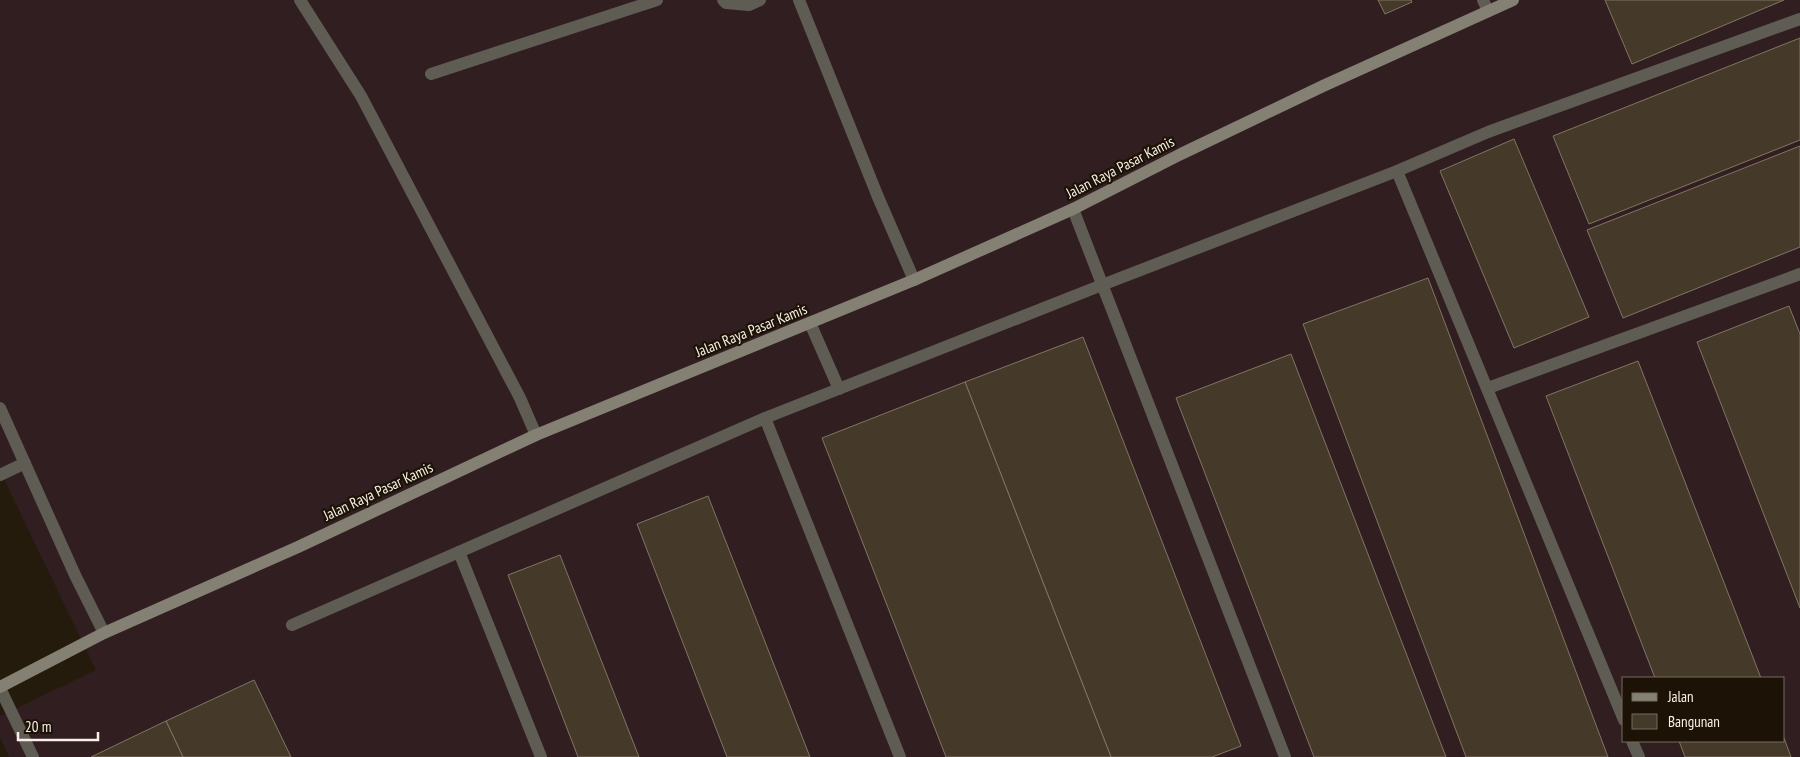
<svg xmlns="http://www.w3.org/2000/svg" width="1800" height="757" viewBox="0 0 1800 757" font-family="'PT Sans Narrow',sans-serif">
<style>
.industrial{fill:#311e21;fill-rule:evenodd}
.building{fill:#45392a;stroke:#827564}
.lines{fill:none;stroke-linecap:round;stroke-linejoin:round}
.service{stroke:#5f5c54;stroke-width:12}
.secondary{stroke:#848073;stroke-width:12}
.labels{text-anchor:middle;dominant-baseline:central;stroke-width:4.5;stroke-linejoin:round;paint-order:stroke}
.street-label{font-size:15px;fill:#f9f1e8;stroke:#1c1205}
</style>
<rect width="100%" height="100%" fill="#251b0c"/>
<path class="industrial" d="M0,0h1800v757h-1791l-9,-20v-21l96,-46 -96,-199zM1624,678h160v63h-160z"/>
<g class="building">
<polygon points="1378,0 1411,0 1412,2 1385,14"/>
<polygon points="1605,0 1784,0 1632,64"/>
<polygon points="1800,38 1800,140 1589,224 1553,136"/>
<polygon points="1514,139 1589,317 1514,348 1440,171"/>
<polygon points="1800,146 1800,247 1623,318 1587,230"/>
<polygon points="1428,278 1608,757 1466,757 1303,324"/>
<polygon points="1789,306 1800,334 1800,608 1697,342"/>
<polygon points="1083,337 1241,746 1212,757 1111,757 965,382"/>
<polygon points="1291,354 1446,757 1314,757 1176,398"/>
<polygon points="1638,361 1761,678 1655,678 1546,396"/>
<polygon points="965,382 1111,757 946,757 822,438"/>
<polygon points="708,496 810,757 727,757 637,524"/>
<polygon points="560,555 639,757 578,757 508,575"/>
<polygon points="254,680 291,757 183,757 166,721"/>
<polygon points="166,721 183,757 91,757"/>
<polygon points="1784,738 1791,757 1685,757 1679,741 1784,741"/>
</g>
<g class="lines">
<g class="service">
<polyline points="300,0 361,96 520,398 536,435"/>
<polyline points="723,0 726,3 749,5 760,0"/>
<polyline points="799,0 878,197 914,280"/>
<polyline points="1483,0 1488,11"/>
<polyline points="431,74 657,0"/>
<polyline points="1397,171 1624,720"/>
<polyline points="1073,209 1285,757"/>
<polyline points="810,323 839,389"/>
<polyline points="1488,388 1800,274"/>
<polyline points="0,408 75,575 104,633"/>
<polyline points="765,418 900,757"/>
<polyline points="0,475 25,463"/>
<polyline points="459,552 541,757"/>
<polyline points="292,625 765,418 1102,285 1397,171 1488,132 1800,19"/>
<polyline points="0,688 33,757"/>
<polyline points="1632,741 1639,757"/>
</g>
<polyline class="secondary" points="0,687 104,633 298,547 536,435 914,280 1073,209 1181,154 1323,86 1513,0"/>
</g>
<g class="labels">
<g class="street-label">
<text transform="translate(1120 167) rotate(-27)">Jalan Raya Pasar Kamis</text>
<text transform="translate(751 330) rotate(-22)">Jalan Raya Pasar Kamis</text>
<text transform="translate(378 491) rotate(-25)">Jalan Raya Pasar Kamis</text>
</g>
</g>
<rect x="1622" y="677" width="162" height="65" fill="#1c1205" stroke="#746b60"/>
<rect x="1632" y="693" width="25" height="8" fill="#848073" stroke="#746b60"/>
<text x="1668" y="702" font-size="15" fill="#f9f1e8">Jalan</text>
<rect x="1632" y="714" width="25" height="15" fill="#45392a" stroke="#746b60"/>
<text x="1668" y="727" font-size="15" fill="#f9f1e8">Bangunan</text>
<path d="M18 732v8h80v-8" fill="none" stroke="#f9f1e8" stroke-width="2.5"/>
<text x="25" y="732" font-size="15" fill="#f9f1e8" stroke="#1c1205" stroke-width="4" paint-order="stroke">20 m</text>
</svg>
